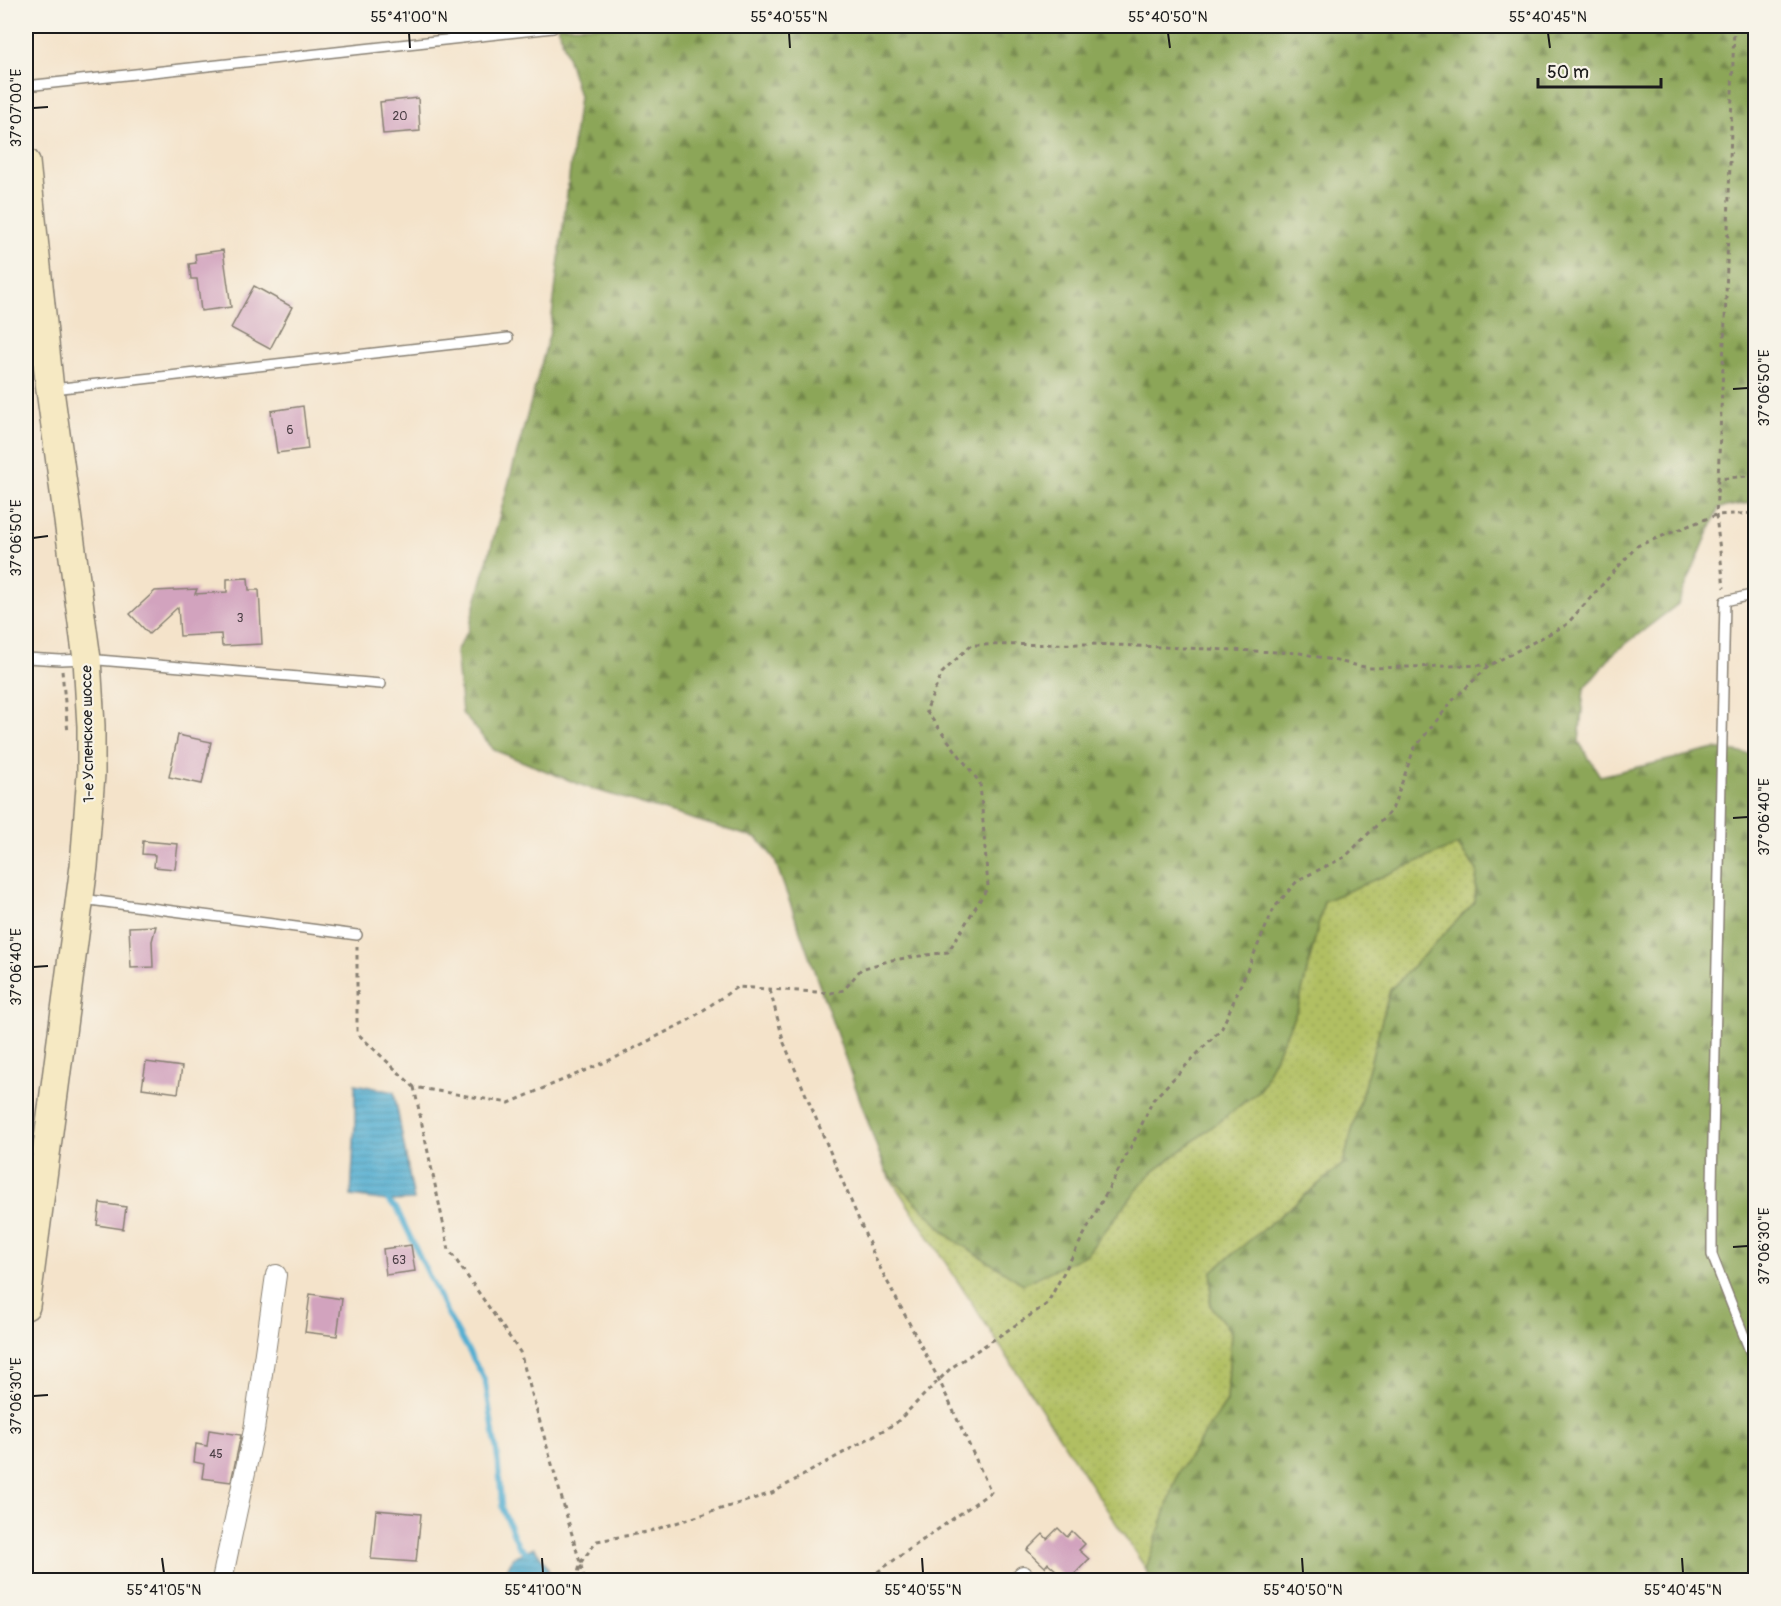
<svg xmlns="http://www.w3.org/2000/svg" width="1781" height="1606" viewBox="0 0 1781 1606" font-family="Pangolin,sans-serif">
<style>
.grass{fill:url(#grass-dots);stroke:#666e3f;stroke-width:1.5}
.forest{fill:url(#forest-firs);stroke:#54613a;stroke-width:1.5}
.water{fill:url(#water-rules);stroke:#386576;stroke-width:1.5}
.lines{fill:none;stroke-linecap:round;stroke-linejoin:round}
.stream{stroke:#53aed1;stroke-width:5}
.building{fill:#d2a3be}
.service-casing{stroke:#888073;stroke-width:12}
.minor-casing{stroke:#888073;stroke-width:22}
.secondary-casing{stroke:#888073;stroke-width:30}
.path{stroke:#888073;stroke-width:3;stroke-dasharray:4.5 4.5;stroke-linecap:butt}
.service{stroke:#fff;stroke-width:9}
.minor{stroke:#fff;stroke-width:20}
.secondary{stroke:#f6e9c3;stroke-width:27}
.ticks{fill:none;stroke:#1c1c1c;stroke-width:2}
.labels{text-anchor:middle;dominant-baseline:central;stroke-width:4.5;stroke-linejoin:round;paint-order:stroke}
.number-label{font-size:12px;fill:#4a3e44}
.street-label{font-size:15px;fill:#1c1c1c;stroke:#f7f3e8}
.neatline{fill:none;stroke:#1c1c1c;stroke-width:2}
.ticks-label{font-size:15px;text-anchor:middle;fill:#1c1c1c}
</style>
<defs>
<pattern id="grass-dots" width="8" height="8" patternUnits="userSpaceOnUse" patternTransform="scale(1.5)"><rect width="8" height="8" fill="#b1bf62"/><path d="M2 2h.1M6 6h.1" fill="none" stroke="#98a454" stroke-width="1.8" stroke-linecap="round"/></pattern>
<pattern id="forest-firs" width="22" height="20" patternUnits="userSpaceOnUse" patternTransform="scale(1.5)"><rect width="22" height="20" fill="#8ca658"/><path d="M5 1l3.5 6h-7zM16 11l3.5 6h-7z" fill="#728648"/></pattern>
<pattern id="water-rules" width="6" height="5" patternUnits="userSpaceOnUse" patternTransform="scale(1.5)"><rect width="6" height="5" fill="#53aed1"/><path d="M0 2.5h6" fill="none" stroke="#448da9"/></pattern>
</defs>
<rect width="100%" height="100%" fill="#f7f3e8"/>
<filter id="ink" filterUnits="userSpaceOnUse"><feTurbulence type="fractalNoise" baseFrequency=".0167" numOctaves="2"/><feDisplacementMap in="SourceGraphic" scale="12" xChannelSelector="R" yChannelSelector="G"/><feConvolveMatrix kernelMatrix="1 2 1 2 8 2 1 2 1" color-interpolation-filters="sRGB"/></filter>
<filter id="wash" filterUnits="userSpaceOnUse"><feTurbulence type="fractalNoise" baseFrequency=".008" numOctaves="4" result="noise"/><feDisplacementMap in="SourceGraphic" scale="24" xChannelSelector="R" yChannelSelector="G"/><feGaussianBlur stdDeviation="1.35" result="paint"/><feColorMatrix in="noise" values="0 0 0 0 0 0 0 0 0 0 0 0 0 0 0 0 0 1.4 0 .05"/><feComposite in="paint" operator="in"/></filter>
<g filter="url(#wash)">
<rect width="100%" height="100%" fill="#f4e3ca"/>
<polygon class="grass" points="1456,844 1477,870 1475,902 1390,990 1343,1164 1212,1271 1210,1305 1231,1332 1227,1401 1179,1471 1146,1569 885,1170 951,1238 1086,1255 1148,1176 1260,1090 1298,1008 1324,901"/>
<polygon class="forest" points="558,26 1755,26 1755,502 1719,508 1678,604 1614,653 1584,689 1579,742 1600,776 1715,749 1755,755 1755,1580 1149,1580 1146,1569 1179,1471 1227,1401 1231,1332 1210,1305 1212,1271 1343,1164 1390,990 1475,902 1477,870 1457,845 1324,901 1298,1008 1260,1090 1148,1176 1086,1255 1023,1284 951,1238 885,1170 774,858 758,839 586,787 494,750 462,713 456,651 468,631 550,332 579,96"/>
<g class="water">
<polygon points="355,1084 394,1092 414,1200 388,1201 351,1196 355,1123"/>
<polygon points="534,1547 546,1564 552,1580 507,1580 505,1574 513,1557"/>
</g>
<g class="lines">
<polyline class="stream" points="388,1201 397,1209 447,1313 485,1380 498,1461 502,1508 519,1547 532,1555"/>
</g>
<g id="blocks">
<g class="building">
<polygon points="418,98 420,131 383,134 380,102"/>
<polygon points="223,250 231,307 201,311 197,279 191,279 189,264 196,263 195,254"/>
<polygon points="254,286 292,307 270,349 231,328"/>
<polygon points="303,406 308,449 277,453 271,411"/>
<polygon points="248,578 249,590 259,590 262,644 222,646 221,634 180,636 178,607 149,634 130,614 155,591 197,589 195,594 227,592 227,579"/>
<polygon points="178,735 211,742 202,784 169,777"/>
<polygon points="143,841 178,844 175,869 154,867 155,855 142,854"/>
<polygon points="156,926 152,941 153,967 131,968 129,927"/>
<polygon points="146,1062 182,1067 178,1093 142,1088"/>
<polygon points="100,1203 126,1207 123,1229 97,1225"/>
<polygon points="411,1245 415,1271 386,1275 383,1249"/>
<polygon points="310,1294 342,1299 337,1336 305,1332"/>
<polygon points="209,1430 241,1435 231,1482 202,1478 204,1464 194,1462 196,1444 207,1446"/>
<polygon points="376,1510 421,1514 416,1562 371,1559"/>
<polygon points="1058,1528 1067,1537 1072,1531 1085,1544 1079,1550 1089,1559 1068,1581 1048,1563 1045,1567 1027,1550 1043,1534 1047,1539"/>
</g>
</g>
</g>
<g filter="url(#ink)">
<use href="#blocks" fill-opacity="0" stroke="#888073" stroke-width="1.5"/>
<g class="lines">
<g class="service-casing">
<g id="service">
<polyline points="26,86 553,28"/>
<polyline points="53,389 508,338"/>
<polyline points="1756,594 1725,601 1712,1184 1712,1255 1756,1366"/>
<polyline points="26,658 61,660 87,659 381,684"/>
<polyline points="82,899 357,935"/>
</g>
</g>
<g class="minor-casing">
<g id="minor">
<polyline points="222,1580 254,1430 276,1275"/>
<polyline points="1019,1580 1023,1576"/>
</g>
</g>
<g class="secondary-casing">
<polyline id="secondary" points="26,162 50,390 87,659 91,726 91,774 84,866 26,1306"/>
</g>
<g class="path">
<polyline points="1734,26 1726,297 1718,479 1756,475"/>
<polyline points="1718,479 1716,515 1724,588"/>
<polyline points="62,671 68,733"/>
<polyline points="357,946 357,1033 414,1087 509,1103 617,1057 689,1020 737,987 831,993 844,990 861,969 892,960 948,952 988,887 980,783 926,711 942,673 971,645 1092,644 1300,653 1369,668 1488,665"/>
<polyline points="770,990 784,1043 876,1260 939,1380 991,1492 866,1580"/>
<polyline points="414,1087 449,1250 520,1352 585,1580"/>
<polyline points="576,1580 581,1562 597,1541 647,1532 772,1493 896,1423 951,1368 1047,1304 1135,1139 1153,1100 1222,1028 1274,908 1298,880 1345,857 1392,810 1414,749 1453,700 1490,665 1566,625 1637,546 1716,515 1756,513"/>
</g>
<use href="#service" class="service"/>
<use href="#minor" class="minor"/>
<use href="#secondary" class="secondary"/>
</g>
</g>
<path class="ticks" d="M409,33l1,15M789,33l1,15M1168,33l2,15M1548,33l2,15M33,108l15,-1M1733,389l15,-1M33,538l15,-2M1733,818l15,-1M33,967l15,-1M1733,1247l15,-1M33,1396l15,-1M162,1558l2,15M542,1558l1,15M922,1558l1,15M1302,1558l1,15M1682,1558l1,15"/>
<g class="labels">
<g class="number-label">
<text x="400" y="116">20</text>
<text x="290" y="430">6</text>
<text x="240" y="618">3</text>
<text x="399" y="1260">63</text>
<text x="216" y="1454">45</text>
</g>
<g class="street-label">
<text transform="translate(88 734) rotate(-91)">1-е Успенское шоссе</text>
</g>
</g>
<rect width="1781" height="1606" fill="none" stroke="#f7f3e8" stroke-width="66"/>
<path d="M1538 78v9h123v-9" fill="none" stroke="#1c1c1c" stroke-width="3"/>
<text x="1547" y="78" font-size="18" fill="#1c1c1c" stroke="#f7f3e8" stroke-width="4.5" paint-order="stroke">50 m</text>
<rect x="33" y="33" width="1715" height="1540" class="neatline"/>
<g class="ticks-label">
<text x="409" y="22">55°41'00"N</text>
<text x="789" y="22">55°40'55"N</text>
<text x="1168" y="22">55°40'50"N</text>
<text x="1548" y="22">55°40'45"N</text>
<text transform="translate(16 108) rotate(-90)" y="5">37°07'00"E</text>
<text transform="translate(1764 388) rotate(-90)" y="5">37°06'50"E</text>
<text transform="translate(16 538) rotate(-90)" y="5">37°06'50"E</text>
<text transform="translate(1764 817) rotate(-90)" y="5">37°06'40"E</text>
<text transform="translate(16 967) rotate(-90)" y="5">37°06'40"E</text>
<text transform="translate(1764 1246) rotate(-90)" y="5">37°06'30"E</text>
<text transform="translate(16 1396) rotate(-90)" y="5">37°06'30"E</text>
<text x="164" y="1595">55°41'05"N</text>
<text x="543" y="1595">55°41'00"N</text>
<text x="923" y="1595">55°40'55"N</text>
<text x="1303" y="1595">55°40'50"N</text>
<text x="1683" y="1595">55°40'45"N</text>
</g>
</svg>
